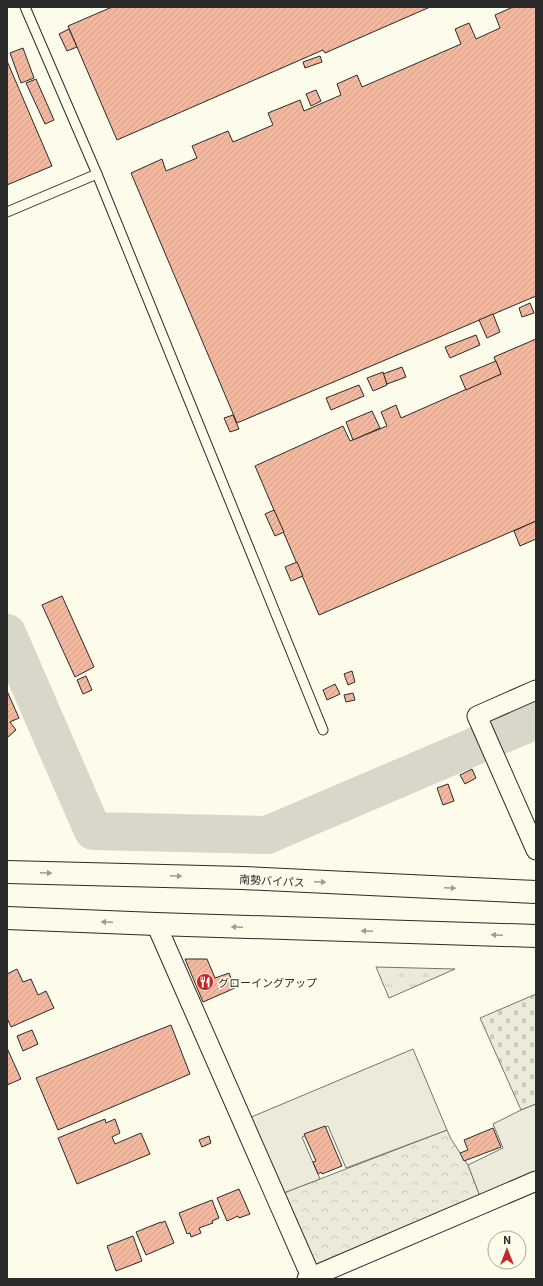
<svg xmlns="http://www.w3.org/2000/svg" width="543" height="1286" viewBox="0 0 543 1286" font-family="Georgia,'Noto Sans JP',serif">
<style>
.grass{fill:url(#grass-tufts);stroke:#74746e}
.forest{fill:url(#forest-crowns);stroke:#74746e}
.cemetery{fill:url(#cemetery-stones);stroke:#74746e}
.parking{fill:#eceadb;stroke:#74746e}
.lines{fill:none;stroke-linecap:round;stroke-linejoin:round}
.river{stroke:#d8d7c9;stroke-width:38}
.building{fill:url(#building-hatch);stroke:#2b2b2b}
.service-casing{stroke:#2b2b2b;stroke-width:11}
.minor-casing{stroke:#2b2b2b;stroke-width:21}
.trunk-casing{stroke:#2b2b2b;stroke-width:24}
.service{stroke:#fdfbea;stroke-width:9}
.minor{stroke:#fdfbea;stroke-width:19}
.trunk{stroke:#fdfbea;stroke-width:22}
.oneway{fill:#9e9d94}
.labels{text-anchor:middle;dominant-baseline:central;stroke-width:3;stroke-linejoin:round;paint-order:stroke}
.street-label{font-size:11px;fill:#2b2b2b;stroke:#fdfbea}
.poi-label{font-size:11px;fill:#2b2b2b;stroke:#fdfbea;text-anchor:start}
</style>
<defs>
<pattern id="grass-tufts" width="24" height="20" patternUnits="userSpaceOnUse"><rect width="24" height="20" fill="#ecebdb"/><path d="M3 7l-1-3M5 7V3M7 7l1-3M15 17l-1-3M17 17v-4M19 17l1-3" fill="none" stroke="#cbcabc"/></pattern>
<pattern id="forest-crowns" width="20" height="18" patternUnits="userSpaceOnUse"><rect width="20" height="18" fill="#ecebdb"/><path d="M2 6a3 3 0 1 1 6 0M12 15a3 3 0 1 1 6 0" fill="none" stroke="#cbcabc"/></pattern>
<pattern id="cemetery-stones" width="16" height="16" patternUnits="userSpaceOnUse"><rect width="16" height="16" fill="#ecebdb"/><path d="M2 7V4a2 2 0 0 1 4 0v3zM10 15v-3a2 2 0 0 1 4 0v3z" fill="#cbcabc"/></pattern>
<pattern id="building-hatch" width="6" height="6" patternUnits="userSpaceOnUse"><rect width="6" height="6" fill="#f2b8a0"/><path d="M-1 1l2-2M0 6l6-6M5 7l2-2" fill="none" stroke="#d09e8a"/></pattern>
</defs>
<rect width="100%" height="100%" fill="#fdfbea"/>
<polygon class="grass" points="376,967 455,969 389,998"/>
<polygon class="forest" points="447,1130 451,1139 468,1165 481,1199 314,1269 281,1194"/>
<polygon class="cemetery" points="536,994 536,1104 521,1110 480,1018"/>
<g class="parking">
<polygon points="413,1049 447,1130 346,1168 328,1126 302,1137 320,1179 281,1194 249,1118"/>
<polygon points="536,1104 536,1175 481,1199 468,1165 503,1148 493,1124 521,1110"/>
</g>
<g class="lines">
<polyline class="river" points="7,633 93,831 267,835 536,720"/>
</g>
<g class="building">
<polygon points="112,7 430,7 325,53 323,50 117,140 68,26"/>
<polygon points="513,7 536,7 536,296 237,423 131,173 162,159 166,171 197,158 192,146 228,131 233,142 273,125 268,113 300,100 304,111 341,95 337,84 357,75 362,87 461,44 455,29 469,23 476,39 500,28 495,15"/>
<polygon points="69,29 77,47 67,51 59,34"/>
<polygon points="23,48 34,78 21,83 10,53"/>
<polygon points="320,56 322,62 305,68 303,62"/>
<polygon points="7,61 52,166 7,185"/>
<polygon points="36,79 54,120 45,124 26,83"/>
<polygon points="316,90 321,101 311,106 306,94"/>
<polygon points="530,303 534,313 522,317 519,308"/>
<polygon points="493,314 500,332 487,338 479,320"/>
<polygon points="476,335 480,345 450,358 445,347"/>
<polygon points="536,339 536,521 319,615 255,466 343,426 350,441 387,426 381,412 396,405 401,418 501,374 494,357"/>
<polygon points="496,361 501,374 466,390 460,376"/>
<polygon points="402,367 406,377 387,384 383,374"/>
<polygon points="383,372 387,385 373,391 367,378"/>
<polygon points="359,385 364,396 331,410 326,398"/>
<polygon points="372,411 380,428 353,440 346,422"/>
<polygon points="233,415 239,429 230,432 224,418"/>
<polygon points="274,510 284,532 275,536 265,514"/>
<polygon points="536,521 536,539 520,546 514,531"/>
<polygon points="297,562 303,576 291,581 285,567"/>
<polygon points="62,596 94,667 75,677 42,605"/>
<polygon points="352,671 355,682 348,685 344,674"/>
<polygon points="86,676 92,690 83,694 77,680"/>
<polygon points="335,684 340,694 327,700 323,690"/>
<polygon points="7,691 19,718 10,722 16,730 7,738"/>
<polygon points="353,693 355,700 346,702 344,695"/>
<polygon points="472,769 476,778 465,784 460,775"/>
<polygon points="448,784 454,801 443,805 437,788"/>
<polygon points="185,959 207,959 215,978 229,973 235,988 203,1002"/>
<polygon points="17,969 23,982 31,979 38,995 46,991 54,1008 11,1027 7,1018 7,974"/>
<polygon points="171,1025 190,1074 58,1130 36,1078"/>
<polygon points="32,1030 38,1044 23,1051 17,1036"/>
<polygon points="7,1048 21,1079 7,1085"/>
<polygon points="105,1119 106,1123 115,1119 120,1133 112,1137 115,1144 141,1133 150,1154 77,1184 58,1138"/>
<polygon points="325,1126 342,1166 322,1174 321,1172 318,1174 313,1162 316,1161 304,1134"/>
<polygon points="493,1128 501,1147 464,1161 460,1153 468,1150 464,1140"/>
<polygon points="209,1136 211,1143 202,1147 199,1140"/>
<polygon points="239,1189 250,1214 239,1218 238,1216 227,1221 217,1198"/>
<polygon points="212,1200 219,1218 212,1221 213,1223 199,1228 201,1233 191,1237 190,1233 187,1234 179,1213"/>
<polygon points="165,1221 174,1243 146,1255 136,1232 161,1222 161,1223"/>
<polygon points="133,1236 142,1261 116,1271 107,1246"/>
</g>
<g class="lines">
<g class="service-casing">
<g id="service">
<polyline points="25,7 97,174 323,730"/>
<polyline points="7,212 97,174"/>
</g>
</g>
<g class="minor-casing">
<g id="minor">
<polyline points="536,690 477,716 536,850"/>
<polyline points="156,924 312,1279"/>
<polyline points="307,1279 536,1181"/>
</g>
</g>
<g class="trunk-casing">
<g id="trunk">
<polyline points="7,872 243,878 536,892"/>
<polyline points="7,918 156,924 536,936"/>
</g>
</g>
<use href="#service" class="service"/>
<use href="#minor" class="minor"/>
<use href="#trunk" class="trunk"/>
</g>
<defs><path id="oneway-solid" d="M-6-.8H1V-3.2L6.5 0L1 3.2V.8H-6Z"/></defs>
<g class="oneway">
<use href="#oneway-solid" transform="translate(46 873) rotate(2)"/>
<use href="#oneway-solid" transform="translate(176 876) rotate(2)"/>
<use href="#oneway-solid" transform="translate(320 882) rotate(3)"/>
<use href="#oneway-solid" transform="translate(450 888) rotate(3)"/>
<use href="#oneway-solid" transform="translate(107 922) rotate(-178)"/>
<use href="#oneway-solid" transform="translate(237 927) rotate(-178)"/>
<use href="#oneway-solid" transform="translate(367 931) rotate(-178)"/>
<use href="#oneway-solid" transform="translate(497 935) rotate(-178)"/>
</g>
<defs>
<g id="restaurant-disc" transform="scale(0.9)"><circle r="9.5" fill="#c62828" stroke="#fdfbea"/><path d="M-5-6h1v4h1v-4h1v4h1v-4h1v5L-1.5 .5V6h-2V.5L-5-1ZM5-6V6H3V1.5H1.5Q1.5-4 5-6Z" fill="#fff"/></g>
</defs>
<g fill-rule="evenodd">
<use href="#restaurant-disc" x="205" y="982"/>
</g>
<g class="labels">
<g class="street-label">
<text transform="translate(272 880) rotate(3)">南勢バイパス</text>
</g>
<g class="poi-label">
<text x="218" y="982">グローイングアップ</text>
</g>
</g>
<rect width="543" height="1286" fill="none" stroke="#2b2b2b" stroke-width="16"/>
<g transform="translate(507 1250)"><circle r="19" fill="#fdfbea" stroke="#a9a89e"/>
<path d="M0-3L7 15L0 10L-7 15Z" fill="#c62828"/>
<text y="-6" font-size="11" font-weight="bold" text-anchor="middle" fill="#2b2b2b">N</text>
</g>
</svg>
